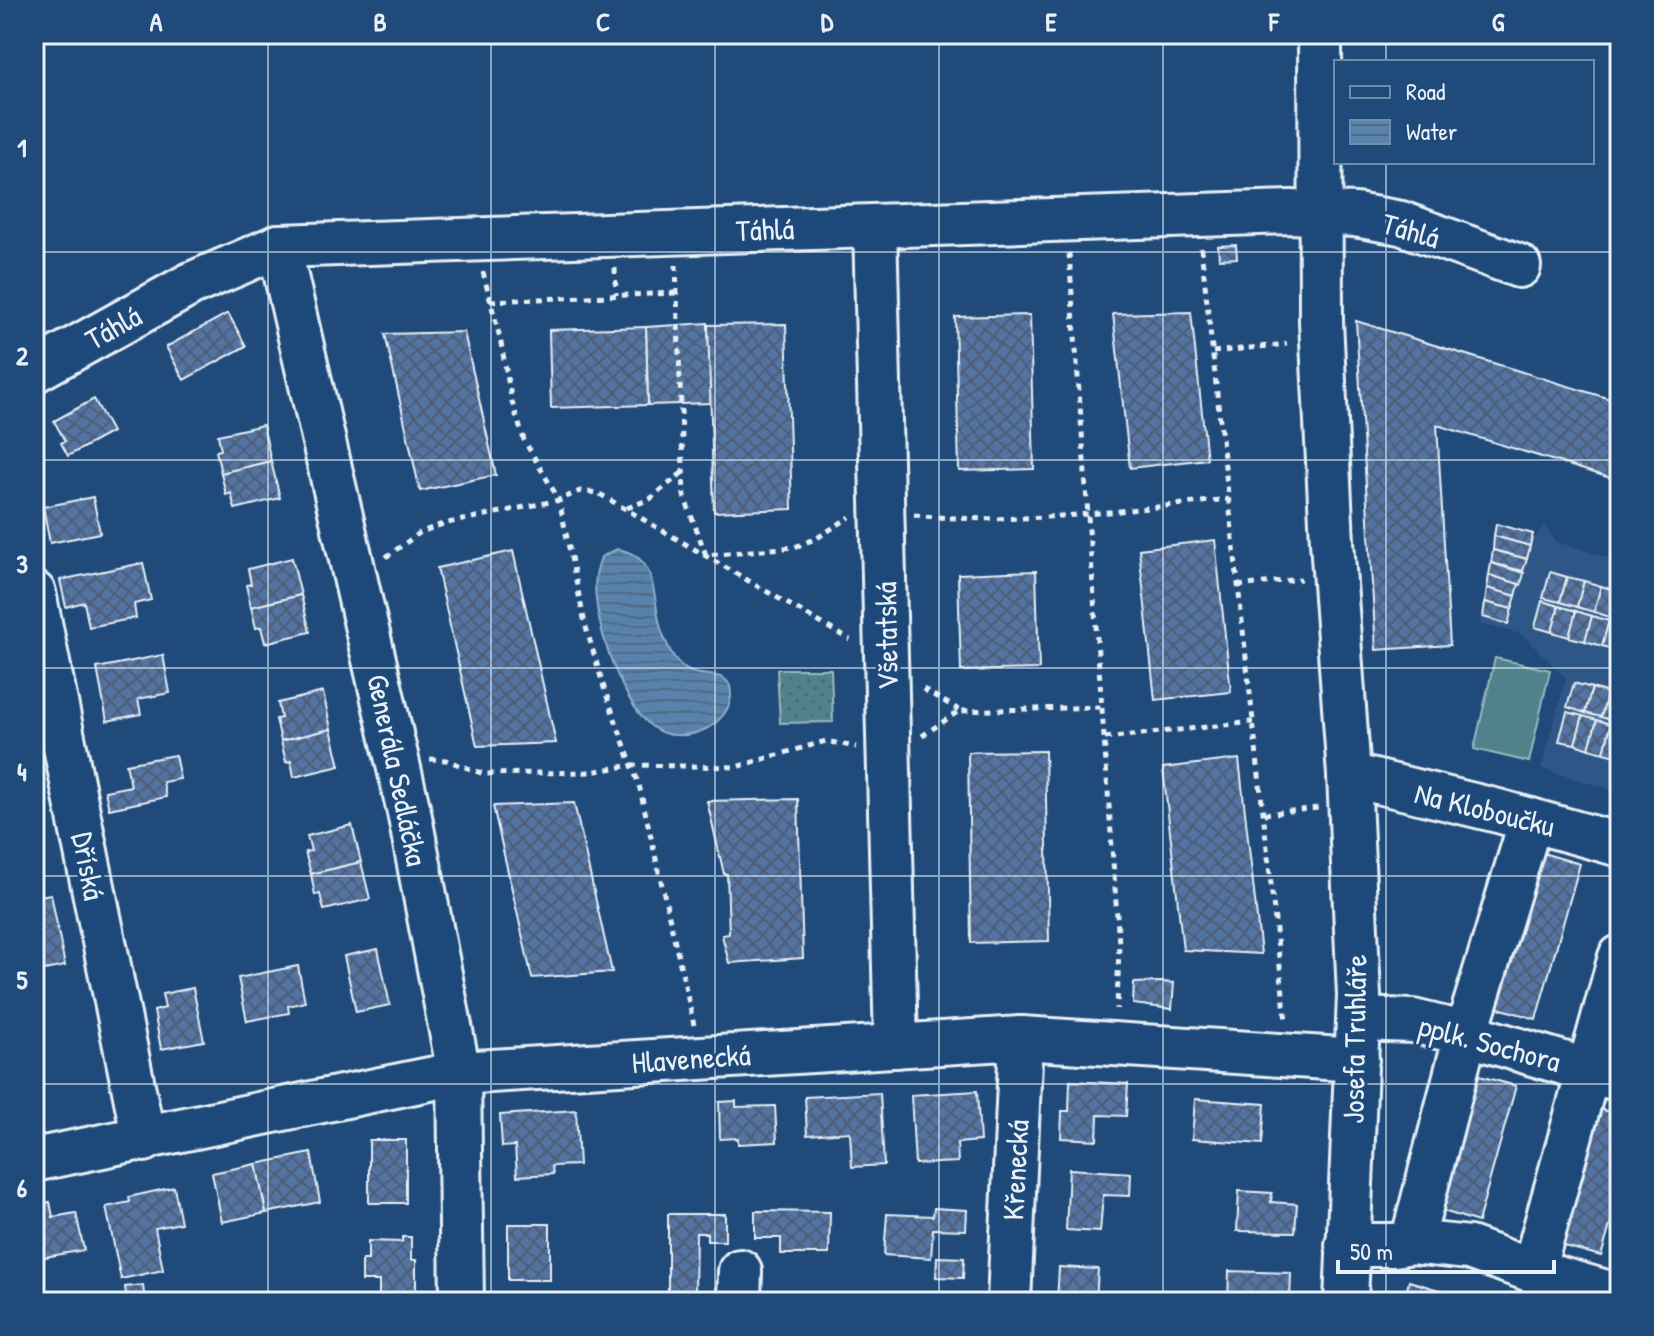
<svg xmlns="http://www.w3.org/2000/svg" width="1654" height="1336" viewBox="0 0 1654 1336" font-family="'Patrick Hand',sans-serif">
<style>
.built{fill:#2f5686}
.park{fill:url(#park-dots);stroke:#9cb9c1;stroke-width:2}
.pitch{fill:#51818a;stroke:#9cb9c1;stroke-width:2}
.water{fill:url(#water-rules);stroke:#92aeca;stroke-width:2}
.building{fill:url(#building-cross-hatch);stroke:#e8f1f8;stroke-width:2}
.lines{fill:none;stroke-linecap:round;stroke-linejoin:round}
.minor-casing{stroke:#e8f1f8;stroke-width:48}
.path{stroke:#e8f1f8;stroke-width:5;stroke-dasharray:6 6;stroke-linecap:butt}
.minor{stroke:#1f4a7a;stroke-width:42}
.grid{fill:none;stroke:#e8f1f8;stroke-width:2;stroke-opacity:0.55}
.labels{text-anchor:middle;dominant-baseline:central;stroke-width:6;stroke-linejoin:round;paint-order:stroke}
.street-label{font-size:30px;fill:#e8f1f8;stroke:#1f4a7a}
.neatline{fill:none;stroke:#e8f1f8;stroke-width:3}
.grid-label{font-size:26px;text-anchor:middle;font-weight:bold;fill:#e8f1f8}
</style>
<defs>
<pattern id="park-dots" width="8" height="8" patternUnits="userSpaceOnUse" patternTransform="scale(2)"><rect width="8" height="8" fill="#51818a"/><path d="M2 2h.1M6 6h.1" fill="none" stroke="#4c676d" stroke-width="1.8" stroke-linecap="round"/></pattern>
<pattern id="water-rules" width="6" height="5" patternUnits="userSpaceOnUse" patternTransform="scale(2)"><rect width="6" height="5" fill="#5982ac"/><path d="M0 2.5h6" fill="none" stroke="#516b85"/></pattern>
<pattern id="building-cross-hatch" width="8" height="8" patternUnits="userSpaceOnUse" patternTransform="scale(2)"><rect width="8" height="8" fill="#5373a3"/><path d="M0 0l8 8M0 8l8-8" fill="none" stroke="#4c5e76"/></pattern>
</defs>
<rect width="100%" height="100%" fill="#1f4a7a"/>
<filter id="ink" filterUnits="userSpaceOnUse"><feTurbulence type="fractalNoise" baseFrequency=".0125" numOctaves="2"/><feDisplacementMap in="SourceGraphic" scale="16" xChannelSelector="R" yChannelSelector="G"/><feConvolveMatrix kernelMatrix="1 2 1 2 8 2 1 2 1" color-interpolation-filters="sRGB"/></filter>
<g filter="url(#ink)">
<polygon class="built" points="1544,525 1557,542 1620,561 1620,793 1541,768 1566,678 1521,634 1478,624"/>
<polygon class="park" points="777,669 831,669 833,722 780,723"/>
<polygon class="pitch" points="1495,658 1550,670 1529,762 1474,749"/>
<path class="water" d="M617,549c44,7 34,51 45,83 6,15 12,31 27,39 16,8 42,-3 42,23 0,15 -11,27 -23,34 -17,9 -42,11 -57,-2 -31,-25 -61,-112 -55,-151 1,-6 3,-12 5,-18z"/>
<g class="building">
<polygon points="1236,245 1237,258 1219,259 1218,246"/>
<polygon points="1191,312 1207,459 1130,468 1113,314"/>
<polygon points="228,313 246,346 184,380 166,347"/>
<polygon points="1030,315 1034,469 959,471 955,317"/>
<polygon points="1356,321 1620,402 1620,481 1437,425 1450,645 1376,650"/>
<polygon points="708,323 711,403 648,405 646,327"/>
<polygon points="786,324 792,509 714,512 708,325"/>
<polygon points="646,327 648,405 551,408 549,330"/>
<polygon points="464,332 496,475 420,491 385,334"/>
<polygon points="94,399 112,432 68,456 61,443 65,441 54,421"/>
<polygon points="263,425 271,461 221,473 216,451 221,450 218,435"/>
<polygon points="271,461 280,498 235,509 231,493 226,495 221,473"/>
<polygon points="93,497 100,533 50,543 43,507"/>
<polygon points="1496,524 1533,534 1530,546 1494,536"/>
<polygon points="1494,536 1530,546 1527,559 1493,550"/>
<polygon points="1215,540 1231,692 1155,700 1139,549"/>
<polygon points="1493,550 1527,559 1523,571 1491,563"/>
<polygon points="513,551 556,743 477,746 437,568"/>
<polygon points="292,558 301,595 251,607 246,585 251,584 248,569"/>
<polygon points="143,563 151,600 134,604 136,618 89,627 84,602 66,607 60,580"/>
<polygon points="1491,563 1524,573 1521,585 1489,575"/>
<polygon points="1036,571 1039,669 961,671 958,574"/>
<polygon points="1550,572 1567,577 1560,602 1543,598"/>
<polygon points="1489,575 1519,584 1516,596 1487,588"/>
<polygon points="1567,577 1584,581 1577,607 1560,602"/>
<polygon points="1584,581 1601,586 1594,612 1577,607"/>
<polygon points="1601,586 1617,591 1610,617 1594,612"/>
<polygon points="1487,588 1516,596 1512,609 1485,602"/>
<polygon points="301,595 310,632 265,643 261,627 256,628 251,607"/>
<polygon points="1542,601 1559,606 1552,632 1535,627"/>
<polygon points="1485,602 1512,609 1508,624 1483,617"/>
<polygon points="1559,606 1576,611 1569,637 1552,632"/>
<polygon points="1576,611 1592,616 1585,641 1569,637"/>
<polygon points="1592,616 1609,621 1602,646 1585,641"/>
<polygon points="1609,621 1620,624 1616,650 1602,646"/>
<polygon points="163,655 170,693 138,699 141,714 107,721 97,668"/>
<polygon points="1574,683 1592,688 1585,713 1567,707"/>
<polygon points="1592,688 1608,693 1601,717 1585,713"/>
<polygon points="323,692 331,729 281,741 276,719 281,718 278,703"/>
<polygon points="1608,693 1620,696 1614,721 1601,717"/>
<polygon points="1567,712 1583,716 1575,744 1559,741"/>
<polygon points="1583,716 1597,720 1589,749 1575,744"/>
<polygon points="1597,720 1611,724 1604,753 1589,749"/>
<polygon points="1611,724 1620,727 1616,756 1604,753"/>
<polygon points="331,729 340,766 294,777 291,761 286,762 281,741"/>
<polygon points="1045,751 1049,941 971,943 968,752"/>
<polygon points="175,755 180,779 163,782 166,797 109,809 105,791 131,786 126,764"/>
<polygon points="1239,759 1261,954 1183,950 1163,768"/>
<polygon points="798,799 803,958 729,963 722,935 729,934 727,874 724,874 707,801"/>
<polygon points="574,803 612,972 532,978 493,806"/>
<polygon points="352,825 361,862 311,874 305,852 311,851 307,836"/>
<polygon points="1539,852 1580,864 1536,1019 1495,1007"/>
<polygon points="361,862 370,899 324,910 320,894 315,895 311,874"/>
<polygon points="51,894 65,966 34,972 34,897"/>
<polygon points="378,949 390,1005 356,1012 344,956"/>
<polygon points="298,966 305,1002 288,1006 289,1013 247,1021 238,978"/>
<polygon points="1161,982 1174,983 1172,1009 1133,1004 1134,983"/>
<polygon points="193,988 204,1041 161,1049 154,1011 165,1008 162,994"/>
<polygon points="1476,1075 1516,1086 1478,1222 1437,1209"/>
<polygon points="1070,1081 1128,1084 1126,1116 1098,1115 1097,1140 1061,1138 1062,1111 1069,1111"/>
<polygon points="977,1091 980,1141 957,1143 958,1162 915,1164 911,1095"/>
<polygon points="880,1093 884,1165 852,1167 850,1132 807,1135 805,1097"/>
<polygon points="1195,1099 1265,1104 1262,1144 1192,1139"/>
<polygon points="736,1101 736,1107 775,1106 777,1142 738,1144 738,1138 720,1139 719,1102"/>
<polygon points="1600,1109 1620,1115 1620,1192 1601,1256 1561,1245"/>
<polygon points="576,1110 579,1165 552,1166 553,1174 517,1176 515,1146 502,1147 500,1115"/>
<rect x="369" y="1140" width="37" height="63"/>
<polygon points="311,1153 320,1202 266,1213 256,1164"/>
<polygon points="256,1164 266,1213 222,1222 212,1173"/>
<polygon points="1069,1169 1131,1173 1130,1196 1103,1195 1100,1232 1066,1230"/>
<polygon points="174,1187 181,1223 155,1228 163,1270 121,1279 106,1207 130,1202 129,1197"/>
<polygon points="1239,1191 1272,1193 1271,1202 1297,1204 1295,1232 1237,1231"/>
<polygon points="50,1202 53,1217 76,1213 84,1250 34,1259 34,1205"/>
<polygon points="934,1208 967,1210 966,1230 933,1229 931,1258 884,1255 887,1214 933,1216"/>
<polygon points="755,1211 830,1212 829,1254 781,1254 781,1238 755,1238"/>
<polygon points="668,1214 725,1214 725,1241 707,1241 707,1233 696,1233 695,1293 668,1292"/>
<rect x="508" y="1224" width="42" height="56"/>
<polygon points="402,1237 411,1237 411,1260 416,1260 416,1295 379,1295 379,1281 362,1281 362,1260 368,1260 368,1241 402,1242"/>
<polygon points="937,1257 964,1258 963,1278 936,1277"/>
<polygon points="1059,1267 1098,1269 1096,1302 1057,1302"/>
<polygon points="1229,1271 1291,1273 1290,1302 1228,1302"/>
<polygon points="1409,1281 1442,1291 1438,1302 1404,1302"/>
<polygon points="143,1285 145,1302 127,1302 125,1287"/>
</g>
<g class="lines">
<g class="minor-casing">
<g id="minor">
<polyline points="1320,34 1321,321 1332,542 1349,775 1359,996 1346,1302"/>
<polyline points="875,226 896,1046"/>
<polyline points="279,246 409,812 459,1073 462,1302"/>
<polyline points="34,371 191,284 279,246 1291,212 1355,215 1401,223 1519,266"/>
<polyline points="34,593 144,1140"/>
<polyline points="1349,775 1498,811 1620,845"/>
<polyline points="1359,1019 1413,1021 1466,1034 1620,1080"/>
<polyline points="34,1160 459,1073 1021,1038 1357,1060"/>
<polyline points="1412,1242 1466,1034 1531,820"/>
<polyline points="1347,1245 1394,1245 1412,1242 1469,1248 1533,1271 1620,1296"/>
<polyline points="1533,1271 1620,957"/>
<polyline points="739,1302 740,1271"/>
<polyline points="1009,1302 1021,1038"/>
</g>
</g>
<g class="path">
<polyline points="1201,248 1286,1021"/>
<polyline points="1069,253 1119,944 1117,1009"/>
<polyline points="676,265 684,496 706,555 795,547 817,538 850,517"/>
<polyline points="615,268 616,295"/>
<polyline points="483,272 500,338 512,402 524,440 559,500 585,624 605,691 639,785 694,1025"/>
<polyline points="490,301 677,293"/>
<polyline points="1213,352 1287,344"/>
<polyline points="627,508 650,499 682,473"/>
<path d="M914,515c105,11 211,-5 315,-16"/>
<polyline points="386,557 421,532 443,524 559,500 580,491 598,493 850,640"/>
<polyline points="1238,586 1301,579"/>
<polyline points="923,689 959,710"/>
<polyline points="922,736 959,711 1103,707"/>
<polyline points="1105,738 1253,722"/>
<polyline points="430,759 446,760 484,774 591,772 633,765 736,767 826,741 856,747"/>
<polyline points="1264,814 1318,808"/>
</g>
<use href="#minor" class="minor"/>
</g>
</g>
<path class="grid" d="M268,34v1268M491,34v1268M715,34v1268M939,34v1268M1163,34v1268M1386,34v28M1386,162v1140M34,252h1586M34,460h1586M34,668h1586M34,876h1586M34,1084h1586"/>
<g class="labels">
<g class="street-label">
<text transform="translate(765 229) rotate(-2)">Táhlá</text>
<text transform="translate(1411 230) rotate(16)">Táhlá</text>
<text transform="translate(113 327) rotate(-29)">Táhlá</text>
<text transform="translate(886 636) rotate(-91)">Všetatská</text>
<text transform="translate(398 770) rotate(78)">Generála Sedláčka</text>
<text transform="translate(1485 809) rotate(14)">Na Kloboučku</text>
<text transform="translate(89 866) rotate(79)">Dříská</text>
<text transform="translate(1354 1039) rotate(-89)">Josefa Truhláře</text>
<text transform="translate(1490 1043) rotate(15)">pplk. Sochora</text>
<text transform="translate(691 1058) rotate(-4)">Hlavenecká</text>
<text transform="translate(1015 1170) rotate(-87)">Křenecká</text>
</g>
</g>
<rect width="1654" height="1336" fill="none" stroke="#1f4a7a" stroke-width="88"/>
<rect x="1334" y="60" width="260" height="104" fill="#1f4a7a" stroke="#6f8dac" stroke-width="2"/>
<rect x="1350" y="86" width="40" height="12" fill="#1f4a7a" stroke="#6f8dac" stroke-width="2"/>
<text x="1406" y="100" font-size="24" fill="#e8f1f8">Road</text>
<rect x="1350" y="120" width="40" height="24" fill="url(#water-rules)" stroke="#6f8dac" stroke-width="2"/>
<text x="1406" y="140" font-size="24" fill="#e8f1f8">Water</text>
<path d="M1338 1260v12h216v-12" fill="none" stroke="#e8f1f8" stroke-width="4"/>
<text x="1350" y="1260" font-size="24" fill="#e8f1f8" stroke="#1f4a7a" stroke-width="6" paint-order="stroke">50 m</text>
<rect x="44" y="44" width="1566" height="1248" class="neatline"/>
<g class="grid-label">
<text x="156" y="31">A</text>
<text x="380" y="31">B</text>
<text x="603" y="31">C</text>
<text x="827" y="31">D</text>
<text x="1051" y="31">E</text>
<text x="1274" y="31">F</text>
<text x="1498" y="31">G</text>
<text x="22" y="157">1</text>
<text x="22" y="365">2</text>
<text x="22" y="573">3</text>
<text x="22" y="781">4</text>
<text x="22" y="989">5</text>
<text x="22" y="1197">6</text>
</g>
</svg>
